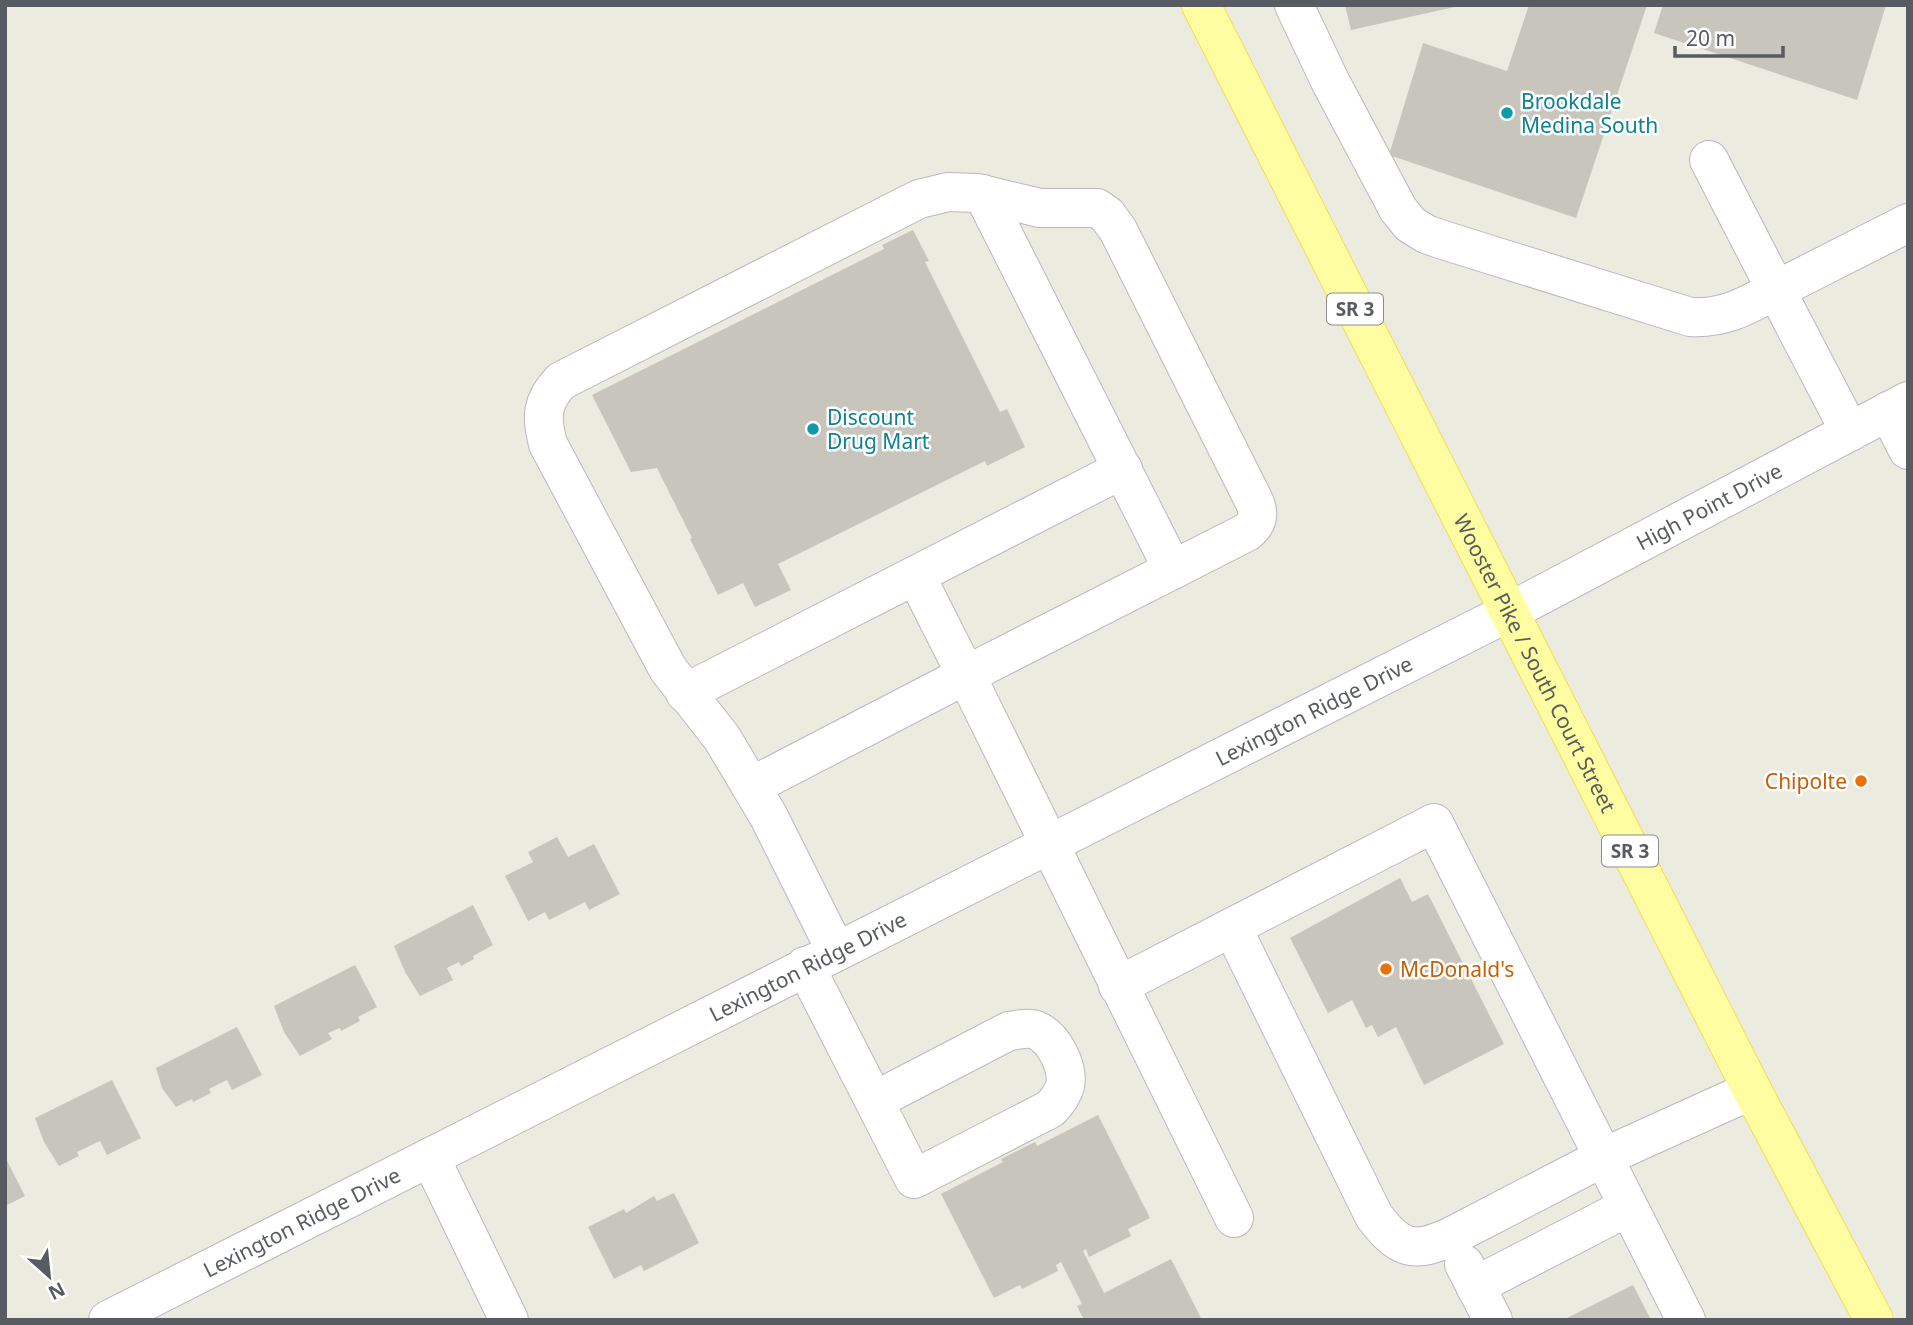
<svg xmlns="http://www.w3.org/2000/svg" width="1913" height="1325" viewBox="0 0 1913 1325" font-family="'Noto Sans',sans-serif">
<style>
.building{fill:#c7c5bc}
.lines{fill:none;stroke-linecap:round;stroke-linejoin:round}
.minor-casing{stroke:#b7b9bf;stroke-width:40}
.major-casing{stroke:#f4dd50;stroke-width:40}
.minor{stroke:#fff;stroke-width:38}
.major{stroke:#fffda1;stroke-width:38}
.culture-dot{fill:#0f9aa8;stroke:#fff;stroke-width:2.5}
.food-dot{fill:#e8710a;stroke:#fff;stroke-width:2.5}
.labels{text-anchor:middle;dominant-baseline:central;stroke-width:5;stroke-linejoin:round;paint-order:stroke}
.shield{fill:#fff;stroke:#8a8c90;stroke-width:2}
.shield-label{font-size:19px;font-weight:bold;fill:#585b61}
.culture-label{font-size:21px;fill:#0d838f;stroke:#fff;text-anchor:start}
.street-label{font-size:21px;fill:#585b61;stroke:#fff}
.food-label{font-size:21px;fill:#c56008;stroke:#fff;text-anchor:end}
</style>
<rect width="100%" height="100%" fill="#ecebdf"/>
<g class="building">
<polygon points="1345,5 1458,5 1459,6 1351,30"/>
<polygon points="1529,5 1647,5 1576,218 1389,155 1423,43 1507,71"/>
<polygon points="1663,5 1886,5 1857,100 1654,33"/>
<polygon points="913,230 929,261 925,262 1000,412 1007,409 1025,447 987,466 985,461 778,564 791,590 755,607 743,583 718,595 690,539 692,538 657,468 631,472 592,395 884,249 882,245"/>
<polygon points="557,837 568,857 594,844 620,894 589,910 585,902 549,920 545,912 528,921 505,876 533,862 528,852"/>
<polygon points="1400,878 1412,902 1428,894 1504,1044 1424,1085 1396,1027 1378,1037 1372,1025 1366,1028 1352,1000 1328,1013 1290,938"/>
<polygon points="473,905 493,945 473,956 474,959 461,966 459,962 447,968 453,980 420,996 405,972 394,946"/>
<polygon points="355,965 377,1007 358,1017 360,1021 341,1031 340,1028 328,1033 332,1039 300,1056 284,1032 274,1006"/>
<polygon points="237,1027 262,1075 232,1090 227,1080 209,1089 211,1093 193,1102 192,1099 176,1107 162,1088 156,1068"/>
<polygon points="112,1080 141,1138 107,1155 100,1141 77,1152 79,1156 59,1166 44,1142 35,1118"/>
<polygon points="1098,1115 1150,1218 1128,1229 1131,1236 1089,1257 1086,1249 1083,1251 1104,1293 1171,1259 1202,1320 1084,1320 1077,1306 1082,1304 1061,1262 1056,1265 1058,1271 1022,1289 1020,1285 994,1298 941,1194 1003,1162 1001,1159 1035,1142 1037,1146"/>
<polygon points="5,1157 25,1196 5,1206"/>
<polygon points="674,1193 699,1243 644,1271 641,1265 614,1279 588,1227 624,1209 626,1213 654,1196 657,1201"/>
<polygon points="1633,1285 1651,1320 1563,1320"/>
</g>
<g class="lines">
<g class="minor-casing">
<g id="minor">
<path d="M1294,5l36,76 68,128 12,15 16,10 14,5 250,78c34,2 56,-11 86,-27l74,142"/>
<polyline points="1709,160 1776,290 1908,223"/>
<polyline points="983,194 1173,570"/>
<polyline points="1888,411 1908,450"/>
<polyline points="685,693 1123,469"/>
<polyline points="752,786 966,675 916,576"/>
<path d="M1232,927l142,289c25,33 39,38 76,21l154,-80 148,-67"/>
<path d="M836,951l-67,-134 -47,-79 -54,-69 -120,-225c-7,-27 -7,-42 13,-63l358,-182 29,-7 29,1 63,15h57l10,7 11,15 135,269c7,14 6,23 -6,33l-281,143 268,543"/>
<path d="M805,966l109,213 136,-70c7,-7 12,-13 15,-23 4,-19 -11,-48 -29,-56 -9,-3 -18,0 -27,1l-135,70"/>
<polyline points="1118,986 1434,823 1686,1320"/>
<polyline points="430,1157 509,1320"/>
<polyline points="1464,1264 1493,1320"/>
<polyline points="1475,1286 1628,1207"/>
<path id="s1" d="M108,1320l1401,-708 399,-211"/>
</g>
</g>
<g class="major-casing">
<g id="major">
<path id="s2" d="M1201,5l551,1085 122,230"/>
</g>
</g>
<use href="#minor" class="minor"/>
<use href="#major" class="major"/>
</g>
<g class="culture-dot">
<circle cx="1507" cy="113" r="7"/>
<circle cx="813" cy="429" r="7"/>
</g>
<g class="food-dot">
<circle cx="1861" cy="781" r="7"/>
<circle cx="1386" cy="969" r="7"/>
</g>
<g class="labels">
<g class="shield">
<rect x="1327" y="293.5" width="56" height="31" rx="5"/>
<rect x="1602" y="835.5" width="56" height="31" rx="5"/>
</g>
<g class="shield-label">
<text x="1355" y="309">SR 3</text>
<text x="1630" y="851">SR 3</text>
</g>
<g class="culture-label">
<text x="1521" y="101">Brookdale<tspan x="1521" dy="24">Medina South</tspan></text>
<text x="827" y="417">Discount<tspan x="827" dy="24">Drug Mart</tspan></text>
</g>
<g class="street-label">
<text stroke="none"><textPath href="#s1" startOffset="1796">High Point Drive</textPath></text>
<text stroke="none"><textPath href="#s2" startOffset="738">Wooster Pike / South Court Street</textPath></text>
<text stroke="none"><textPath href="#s1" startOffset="1351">Lexington Ridge Drive</textPath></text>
<text stroke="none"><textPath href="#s1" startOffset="784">Lexington Ridge Drive</textPath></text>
<text stroke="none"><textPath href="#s1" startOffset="217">Lexington Ridge Drive</textPath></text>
</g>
<g class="food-label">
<text x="1847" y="781">Chipolte</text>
<text x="1400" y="969" text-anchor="start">McDonald's</text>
</g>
</g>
<rect width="1913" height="1325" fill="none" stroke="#585b61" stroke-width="14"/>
<g transform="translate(49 1276) rotate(153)" stroke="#ffffff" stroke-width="5" paint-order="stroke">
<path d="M0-5L12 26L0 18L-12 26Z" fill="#585b61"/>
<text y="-10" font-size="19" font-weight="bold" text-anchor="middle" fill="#585b61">N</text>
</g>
<path d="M1675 46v10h108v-10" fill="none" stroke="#585b61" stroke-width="3.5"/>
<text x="1686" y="46" font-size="21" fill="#585b61" stroke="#ffffff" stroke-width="5" paint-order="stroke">20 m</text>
</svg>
